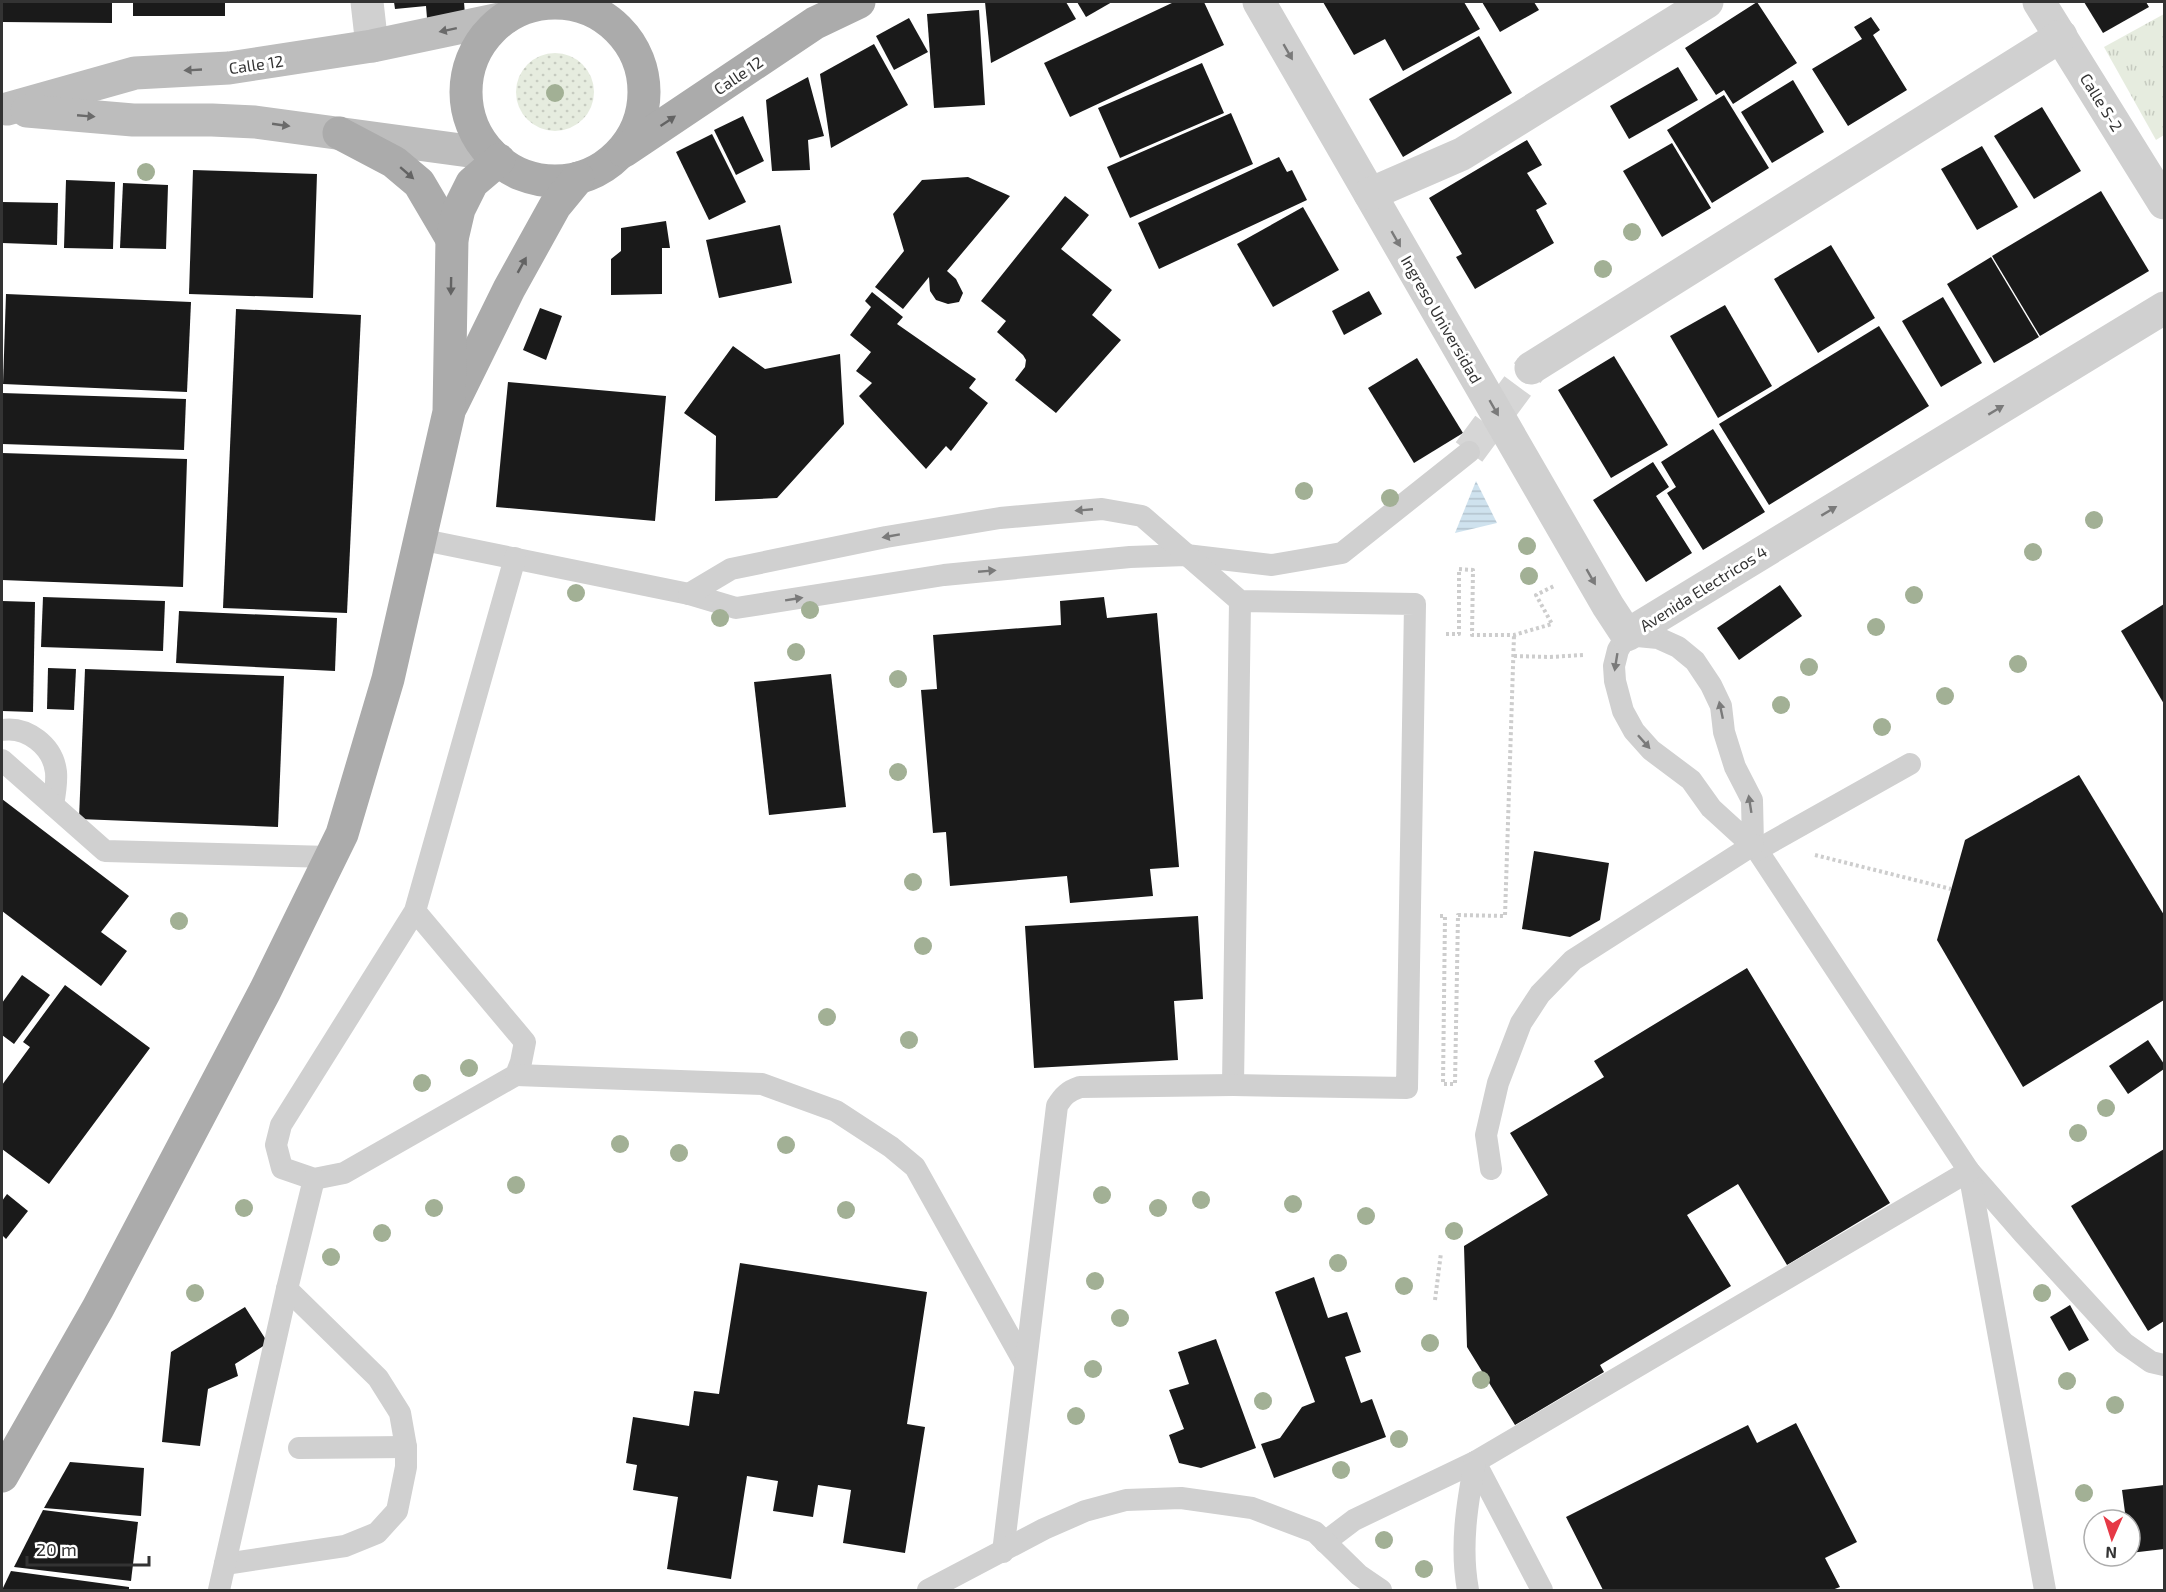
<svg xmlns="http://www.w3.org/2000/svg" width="2166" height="1592" viewBox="0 0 2166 1592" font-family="'Exo 2',sans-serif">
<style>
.grass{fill:url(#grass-tufts)}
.garden{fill:url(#garden-dots)}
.water{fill:url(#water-rules)}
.building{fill:#1a1a1a}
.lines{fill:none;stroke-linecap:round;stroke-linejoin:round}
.street-tunnel{stroke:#d6d6d6;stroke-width:33;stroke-dasharray:33 16;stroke-linecap:butt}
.path{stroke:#cdcdcd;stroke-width:4;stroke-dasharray:3 3;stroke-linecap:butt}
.lane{stroke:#d0d0d0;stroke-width:22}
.street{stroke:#d0d0d0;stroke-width:33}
.secondary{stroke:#bdbdbd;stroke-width:33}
.primary{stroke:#ababab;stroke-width:33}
.tree{fill:#a2b095}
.oneway{fill:#6a6a6a}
.oneway2{fill:#7a7a7a}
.oneway3{fill:#636363}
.labels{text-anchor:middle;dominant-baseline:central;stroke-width:6;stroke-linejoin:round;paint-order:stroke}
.street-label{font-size:16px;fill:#333;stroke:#fff}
</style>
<defs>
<pattern id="grass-tufts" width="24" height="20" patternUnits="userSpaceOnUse" patternTransform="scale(1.5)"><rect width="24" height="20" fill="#e6ecdf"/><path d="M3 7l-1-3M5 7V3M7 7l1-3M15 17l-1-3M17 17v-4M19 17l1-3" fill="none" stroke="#c6cbc0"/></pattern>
<pattern id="garden-dots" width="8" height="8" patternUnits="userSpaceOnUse" patternTransform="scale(1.5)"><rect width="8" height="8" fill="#e6ecdf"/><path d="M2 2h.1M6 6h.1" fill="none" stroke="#c6cbc0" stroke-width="1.8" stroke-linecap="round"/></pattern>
<pattern id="water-rules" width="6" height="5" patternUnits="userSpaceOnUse" patternTransform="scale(1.5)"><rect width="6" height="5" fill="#cfe2ee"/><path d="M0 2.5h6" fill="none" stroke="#b2c2cd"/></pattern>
</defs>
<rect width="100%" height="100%" fill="#fff"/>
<polygon class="grass" points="2164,14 2164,135 2156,140 2104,47"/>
<circle class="garden" cx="555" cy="92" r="39"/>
<polygon class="water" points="1476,481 1497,523 1455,533"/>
<g class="building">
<polygon points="2,2 112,2 112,23 2,22"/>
<rect x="133" y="2" width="92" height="14"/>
<polygon points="394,2 464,2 465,15 427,18 426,6 395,9"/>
<polygon points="985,2 1066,2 1076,19 991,63"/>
<polygon points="1077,2 1112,2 1086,17"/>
<polygon points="1174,2 1204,2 1224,45 1070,117 1044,63"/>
<polygon points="1323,2 1464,2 1480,29 1403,71 1385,39 1354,55"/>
<polygon points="1482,2 1534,2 1539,10 1500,32"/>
<polygon points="1757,2 1797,63 1733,104 1724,90 1716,95 1685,48"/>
<polygon points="2084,2 2146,2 2149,7 2103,33"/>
<polygon points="979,10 985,105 934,108 927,14"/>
<polygon points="1871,17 1880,30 1873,35 1907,90 1848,126 1812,69 1862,39 1854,27"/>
<polygon points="909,18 928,52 894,70 876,36"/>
<polygon points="1479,36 1512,93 1403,157 1369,99"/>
<polygon points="874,44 908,105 831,148 820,74"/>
<polygon points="1202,63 1224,113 1120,158 1098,108"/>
<polygon points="1678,67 1698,100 1629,139 1610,106"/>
<polygon points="808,77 824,136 808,140 810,170 772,171 766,100"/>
<polygon points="1793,80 1824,132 1772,163 1741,112"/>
<polygon points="1724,95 1769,168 1712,203 1667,130"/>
<polygon points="2042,107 2081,171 2034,199 1994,136"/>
<polygon points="1231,113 1253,164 1130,218 1107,167"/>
<polygon points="743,116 764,161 736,175 714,130"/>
<polygon points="712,134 746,202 709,220 676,152"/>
<polygon points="1527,140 1542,165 1527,173 1547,204 1536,210 1554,243 1475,289 1456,257 1462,254 1429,198"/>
<polygon points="1672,143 1711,208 1662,237 1623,171"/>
<polygon points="1982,146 2018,207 1977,230 1941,169"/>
<polygon points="1279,157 1287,172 1292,170 1307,200 1159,269 1138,223"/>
<polygon points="193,170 317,174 313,298 189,294"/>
<polygon points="968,177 1010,196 947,271 956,279 963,293 959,302 948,304 936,300 930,291 929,277 903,309 875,287 904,251 893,214 922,180"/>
<polygon points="66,180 115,182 113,249 64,248"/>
<polygon points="123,183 168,185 166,249 120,248"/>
<polygon points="2101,191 2149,271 2040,336 1992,256"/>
<polygon points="1065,196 1089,215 1061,249 1112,290 1092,315 1121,340 1056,413 1015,380 1025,367 1026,360 1023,355 997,332 1006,321 981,301"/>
<polygon points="2,202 58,203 57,245 2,243"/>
<polygon points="1303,207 1339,270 1273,307 1237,244"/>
<polygon points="666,221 670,248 662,248 662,294 611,295 611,259 621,251 621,228"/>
<polygon points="780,225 792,283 719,298 706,240"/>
<polygon points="1831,245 1875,318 1818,353 1774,279"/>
<polygon points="1991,257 2039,337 1994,363 1947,284"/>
<polygon points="1369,291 1382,314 1344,335 1332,311"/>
<polygon points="872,292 903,317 897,324 976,379 969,388 988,403 951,451 946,446 926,469 859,396 872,383 856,371 871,352 850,335 871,307 865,301"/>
<polygon points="6,294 191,302 187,392 3,384"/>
<polygon points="1943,297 1982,363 1941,387 1902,321"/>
<polygon points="1725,305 1772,386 1718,418 1670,336"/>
<polygon points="540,308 562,316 546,360 523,350"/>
<polygon points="236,309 361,315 347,613 223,608"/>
<polygon points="1879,326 1929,406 1769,505 1719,424"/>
<polygon points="733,346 765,369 840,354 844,424 777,498 715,501 716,436 684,413"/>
<polygon points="1614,356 1668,445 1611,478 1558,390"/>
<polygon points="1417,358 1463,433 1414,463 1368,388"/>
<polygon points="508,382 666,396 655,521 496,507"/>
<polygon points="2,393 186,399 184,450 2,444"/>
<polygon points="1713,429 1765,512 1703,550 1667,493 1676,487 1661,462"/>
<polygon points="2,453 187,459 183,587 2,580"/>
<polygon points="1653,462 1669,487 1656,496 1692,553 1646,582 1593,500"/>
<polygon points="1780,585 1802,616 1739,660 1717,628"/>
<polygon points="43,597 165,601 163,651 41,647"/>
<polygon points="1104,597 1107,618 1157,613 1179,867 1150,869 1153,896 1070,903 1067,876 950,886 946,832 933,833 921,690 937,689 933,635 1061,625 1060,601"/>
<polygon points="2,601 35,602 33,712 2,711"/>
<polygon points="2164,604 2164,704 2121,631"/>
<polygon points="179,611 337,618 335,671 176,663"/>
<polygon points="48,668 76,669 74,710 47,709"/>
<polygon points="85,669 284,676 278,827 79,819"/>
<polygon points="831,674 846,807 769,815 754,682"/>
<polygon points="2079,775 2164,915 2164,1000 2023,1087 1937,940 1965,840"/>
<polygon points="2,799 129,896 101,932 127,951 101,986 2,911"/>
<polygon points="1534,851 1609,863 1600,920 1570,937 1522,929"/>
<polygon points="1198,916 1203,999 1174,1001 1178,1060 1034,1068 1025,926"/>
<polygon points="1747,968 1890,1203 1787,1265 1738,1184 1687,1215 1731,1286 1600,1365 1604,1372 1515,1425 1467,1347 1464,1246 1548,1195 1510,1133 1604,1077 1594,1061"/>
<polygon points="22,975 50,995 14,1044 2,1035 2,1003"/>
<polygon points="65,985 150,1048 49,1184 2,1149 2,1085 30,1047 23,1042"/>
<polygon points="2148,1040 2164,1064 2164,1069 2128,1094 2109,1066"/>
<polygon points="2164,1149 2164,1321 2148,1331 2071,1206"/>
<polygon points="7,1194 28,1211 6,1239 2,1235 2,1201"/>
<polygon points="740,1263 927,1292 907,1424 925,1427 905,1553 843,1543 851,1490 818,1485 813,1517 773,1511 778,1481 747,1476 731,1579 667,1569 678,1497 633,1490 637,1465 626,1463 633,1417 689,1426 694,1391 719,1394"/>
<polygon points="1314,1277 1328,1318 1347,1312 1361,1352 1345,1357 1361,1403 1372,1399 1386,1437 1274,1478 1261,1444 1280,1438 1302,1407 1315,1402 1275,1292"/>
<polygon points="2070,1305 2089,1340 2069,1351 2050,1317"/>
<polygon points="245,1307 268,1343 235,1364 238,1376 208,1389 200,1446 162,1442 171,1352"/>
<polygon points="1216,1339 1256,1448 1201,1468 1179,1463 1169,1435 1184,1429 1169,1390 1189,1384 1178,1352"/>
<polygon points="1796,1423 1857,1542 1825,1558 1840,1587 1832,1590 1603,1590 1566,1517 1748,1425 1757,1443"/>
<polygon points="70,1462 144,1468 141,1516 44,1508"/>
<polygon points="2164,1485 2164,1549 2130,1553 2130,1520 2126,1520 2122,1490"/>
<polygon points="43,1510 138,1522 131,1581 14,1567"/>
<polygon points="11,1571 129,1587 129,1590 2,1590"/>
</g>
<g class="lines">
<polyline class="street-tunnel" points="1469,452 1531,368"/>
<g class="path">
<polyline points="1446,634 1459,634 1459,569 1473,570 1472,635 1514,635 1552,624 1536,595 1554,586"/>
<polyline points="1514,656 1550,657 1583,655"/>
<polyline points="1815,855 1951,889"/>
<polyline points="1440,916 1445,916 1443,1084 1455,1084 1458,915 1505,916 1514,635"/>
<polyline points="1435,1300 1441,1253"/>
</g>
<g class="lane">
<polyline points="419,539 689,594 736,608 944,575 1130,557 1186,555 1272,565 1342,553 1469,452"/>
<polyline points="689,594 731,569 886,537 1000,518 1102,509 1142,516 1240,601 1415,604 1407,1088 1233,1085 1240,601"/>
<path d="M2,730c25,-4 51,16 54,42 1,11 -1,22 -3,33"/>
<polyline points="2,760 105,851 330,857"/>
<polyline points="1753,845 1752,800 1735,767 1724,732 1721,706 1711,685 1695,661 1678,647 1658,638 1627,635 1618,650 1614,666 1615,681 1623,711 1634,731 1651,750 1691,780 1711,808 1757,850 1969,1171 2023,1233 2124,1343 2151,1362 2164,1365"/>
<polyline points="1757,850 1910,764"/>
<polyline points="415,911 525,1042 521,1062 516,1075 344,1173 314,1179 282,1168 276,1145 281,1125 415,911 515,558"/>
<polyline points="516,1075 762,1084 836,1111 891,1147 915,1167 1025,1364"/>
<polyline points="1491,1169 1486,1135 1498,1083 1521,1023 1540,994 1573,960 1753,845"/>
<polyline points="1969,1172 2045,1590"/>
<polyline points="299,1448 406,1447"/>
<polyline points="1475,1462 1542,1590"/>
<polyline points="1325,1542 1354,1520 1475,1462 1969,1171"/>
<path d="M1003,1552l54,-446c6,-10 11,-15 23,-19l153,-2"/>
<polyline points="225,1564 345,1546 377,1533 397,1511 406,1467 406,1447 400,1413 378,1378 287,1289"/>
<polyline points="219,1590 287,1289 314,1179"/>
<polyline points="928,1590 1044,1529 1085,1511 1126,1500 1181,1498 1252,1508 1315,1532 1359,1575 1381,1590"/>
<path d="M1468,1590c-8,-43 -1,-86 7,-128"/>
</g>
<g class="street">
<polyline points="367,2 372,46"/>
<polyline points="1259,2 1608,606 1627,635 2164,308"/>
<polyline points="2039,2 2164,203"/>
<polyline points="1370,194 1462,154 1707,2"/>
<polyline points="1531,368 2061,36"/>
</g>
<g class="secondary">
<polyline points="7,109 135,73 229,68 372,46 505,18"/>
<polyline points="27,111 133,120 212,120 255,122 491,154"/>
</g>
<g class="primary">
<circle cx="555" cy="92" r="89"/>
<polyline points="339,133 394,162 419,183 452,239"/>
<polyline points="624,151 815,23 859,2"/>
<polyline points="452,405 509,289 555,206 578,178"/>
<polyline points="2,1476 98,1308 265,991 342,834 388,679 449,412 452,239 459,209 472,183 499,160"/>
</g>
</g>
<g class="tree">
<circle cx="555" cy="93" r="9"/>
<circle cx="146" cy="172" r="9"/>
<circle cx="1632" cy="232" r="9"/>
<circle cx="1603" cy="269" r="9"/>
<circle cx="1304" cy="491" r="9"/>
<circle cx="1390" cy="498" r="9"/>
<circle cx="2094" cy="520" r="9"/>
<circle cx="1527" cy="546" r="9"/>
<circle cx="2033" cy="552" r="9"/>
<circle cx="1529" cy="576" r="9"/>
<circle cx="576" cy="593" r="9"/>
<circle cx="1914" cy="595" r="9"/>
<circle cx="810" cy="610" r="9"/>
<circle cx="720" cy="618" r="9"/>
<circle cx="1876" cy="627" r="9"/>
<circle cx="796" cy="652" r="9"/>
<circle cx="2018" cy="664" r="9"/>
<circle cx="1809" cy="667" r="9"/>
<circle cx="898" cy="679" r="9"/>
<circle cx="1945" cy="696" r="9"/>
<circle cx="1781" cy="705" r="9"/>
<circle cx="1882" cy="727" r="9"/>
<circle cx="898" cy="772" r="9"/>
<circle cx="913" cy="882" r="9"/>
<circle cx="179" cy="921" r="9"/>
<circle cx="923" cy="946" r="9"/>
<circle cx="827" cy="1017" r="9"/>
<circle cx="909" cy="1040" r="9"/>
<circle cx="469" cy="1068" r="9"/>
<circle cx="422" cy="1083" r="9"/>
<circle cx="2106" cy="1108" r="9"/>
<circle cx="2078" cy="1133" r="9"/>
<circle cx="620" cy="1144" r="9"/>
<circle cx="786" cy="1145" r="9"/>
<circle cx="679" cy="1153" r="9"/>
<circle cx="516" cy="1185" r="9"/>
<circle cx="1102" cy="1195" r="9"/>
<circle cx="1201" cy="1200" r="9"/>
<circle cx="1293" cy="1204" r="9"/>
<circle cx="244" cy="1208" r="9"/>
<circle cx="434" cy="1208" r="9"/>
<circle cx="1158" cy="1208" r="9"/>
<circle cx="846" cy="1210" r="9"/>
<circle cx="1366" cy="1216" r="9"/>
<circle cx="1454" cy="1231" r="9"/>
<circle cx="382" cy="1233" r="9"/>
<circle cx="331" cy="1257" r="9"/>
<circle cx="1338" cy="1263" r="9"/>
<circle cx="1095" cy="1281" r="9"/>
<circle cx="1404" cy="1286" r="9"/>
<circle cx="195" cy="1293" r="9"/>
<circle cx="2042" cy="1293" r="9"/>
<circle cx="1120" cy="1318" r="9"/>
<circle cx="1430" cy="1343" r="9"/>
<circle cx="1093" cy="1369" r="9"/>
<circle cx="1481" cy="1380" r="9"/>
<circle cx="2067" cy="1381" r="9"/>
<circle cx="1263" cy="1401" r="9"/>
<circle cx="2115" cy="1405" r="9"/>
<circle cx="1076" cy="1416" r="9"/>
<circle cx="1399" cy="1439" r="9"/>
<circle cx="1341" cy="1470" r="9"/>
<circle cx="2084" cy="1493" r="9"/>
<circle cx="1384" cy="1540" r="9"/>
<circle cx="1424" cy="1569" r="9"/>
</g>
<defs><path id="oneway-solid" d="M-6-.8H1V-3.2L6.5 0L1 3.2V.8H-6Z" transform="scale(1.5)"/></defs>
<g class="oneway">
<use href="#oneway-solid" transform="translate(448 30) rotate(168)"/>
<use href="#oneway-solid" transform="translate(193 70) rotate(177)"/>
<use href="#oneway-solid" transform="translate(86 116) rotate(5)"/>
<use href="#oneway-solid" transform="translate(281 125) rotate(8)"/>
</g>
<g class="oneway2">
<use href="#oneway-solid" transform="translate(1288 52) rotate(60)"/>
<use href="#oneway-solid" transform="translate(1396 239) rotate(60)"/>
<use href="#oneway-solid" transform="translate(1494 408) rotate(60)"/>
<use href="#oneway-solid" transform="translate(1996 410) rotate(-31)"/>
<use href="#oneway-solid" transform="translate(1084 510) rotate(175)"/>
<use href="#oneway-solid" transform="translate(1829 511) rotate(-31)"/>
<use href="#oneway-solid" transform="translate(891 536) rotate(170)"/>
<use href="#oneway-solid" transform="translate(987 571) rotate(-5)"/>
<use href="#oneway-solid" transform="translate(1591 577) rotate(60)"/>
<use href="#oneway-solid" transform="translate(794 599) rotate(-9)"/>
<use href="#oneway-solid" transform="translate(1616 662) rotate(99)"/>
<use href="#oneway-solid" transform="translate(1721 710) rotate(-102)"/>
<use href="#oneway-solid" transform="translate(1644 742) rotate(48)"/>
<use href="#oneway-solid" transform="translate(1750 804) rotate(-99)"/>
</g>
<g class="oneway3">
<use href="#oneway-solid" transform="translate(668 121) rotate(-34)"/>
<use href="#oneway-solid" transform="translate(407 173) rotate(41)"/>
<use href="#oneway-solid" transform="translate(522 265) rotate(-61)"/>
<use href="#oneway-solid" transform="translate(451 286) rotate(91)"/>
</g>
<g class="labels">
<g class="street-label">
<text transform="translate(256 64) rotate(-8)">Calle 12</text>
<text transform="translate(738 75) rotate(-34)">Calle 12</text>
<text transform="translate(2102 102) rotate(58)">Calle S-2</text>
<text transform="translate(1442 319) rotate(60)">Ingreso Universidad</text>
<text transform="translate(1703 588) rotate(-32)">Avenida Electricos 4</text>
</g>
</g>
<rect width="2166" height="1592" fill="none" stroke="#333333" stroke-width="6"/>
<g transform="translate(2112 1538) rotate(183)"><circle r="28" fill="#ffffff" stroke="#adadad" stroke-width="1.5"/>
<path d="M0-4.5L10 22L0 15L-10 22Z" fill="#e63946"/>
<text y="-9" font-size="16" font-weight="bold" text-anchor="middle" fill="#333333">N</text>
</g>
<path d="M27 1556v9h122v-9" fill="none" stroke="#333333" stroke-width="3"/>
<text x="36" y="1556" font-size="18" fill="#333333" stroke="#ffffff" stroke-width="4.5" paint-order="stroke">20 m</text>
</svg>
